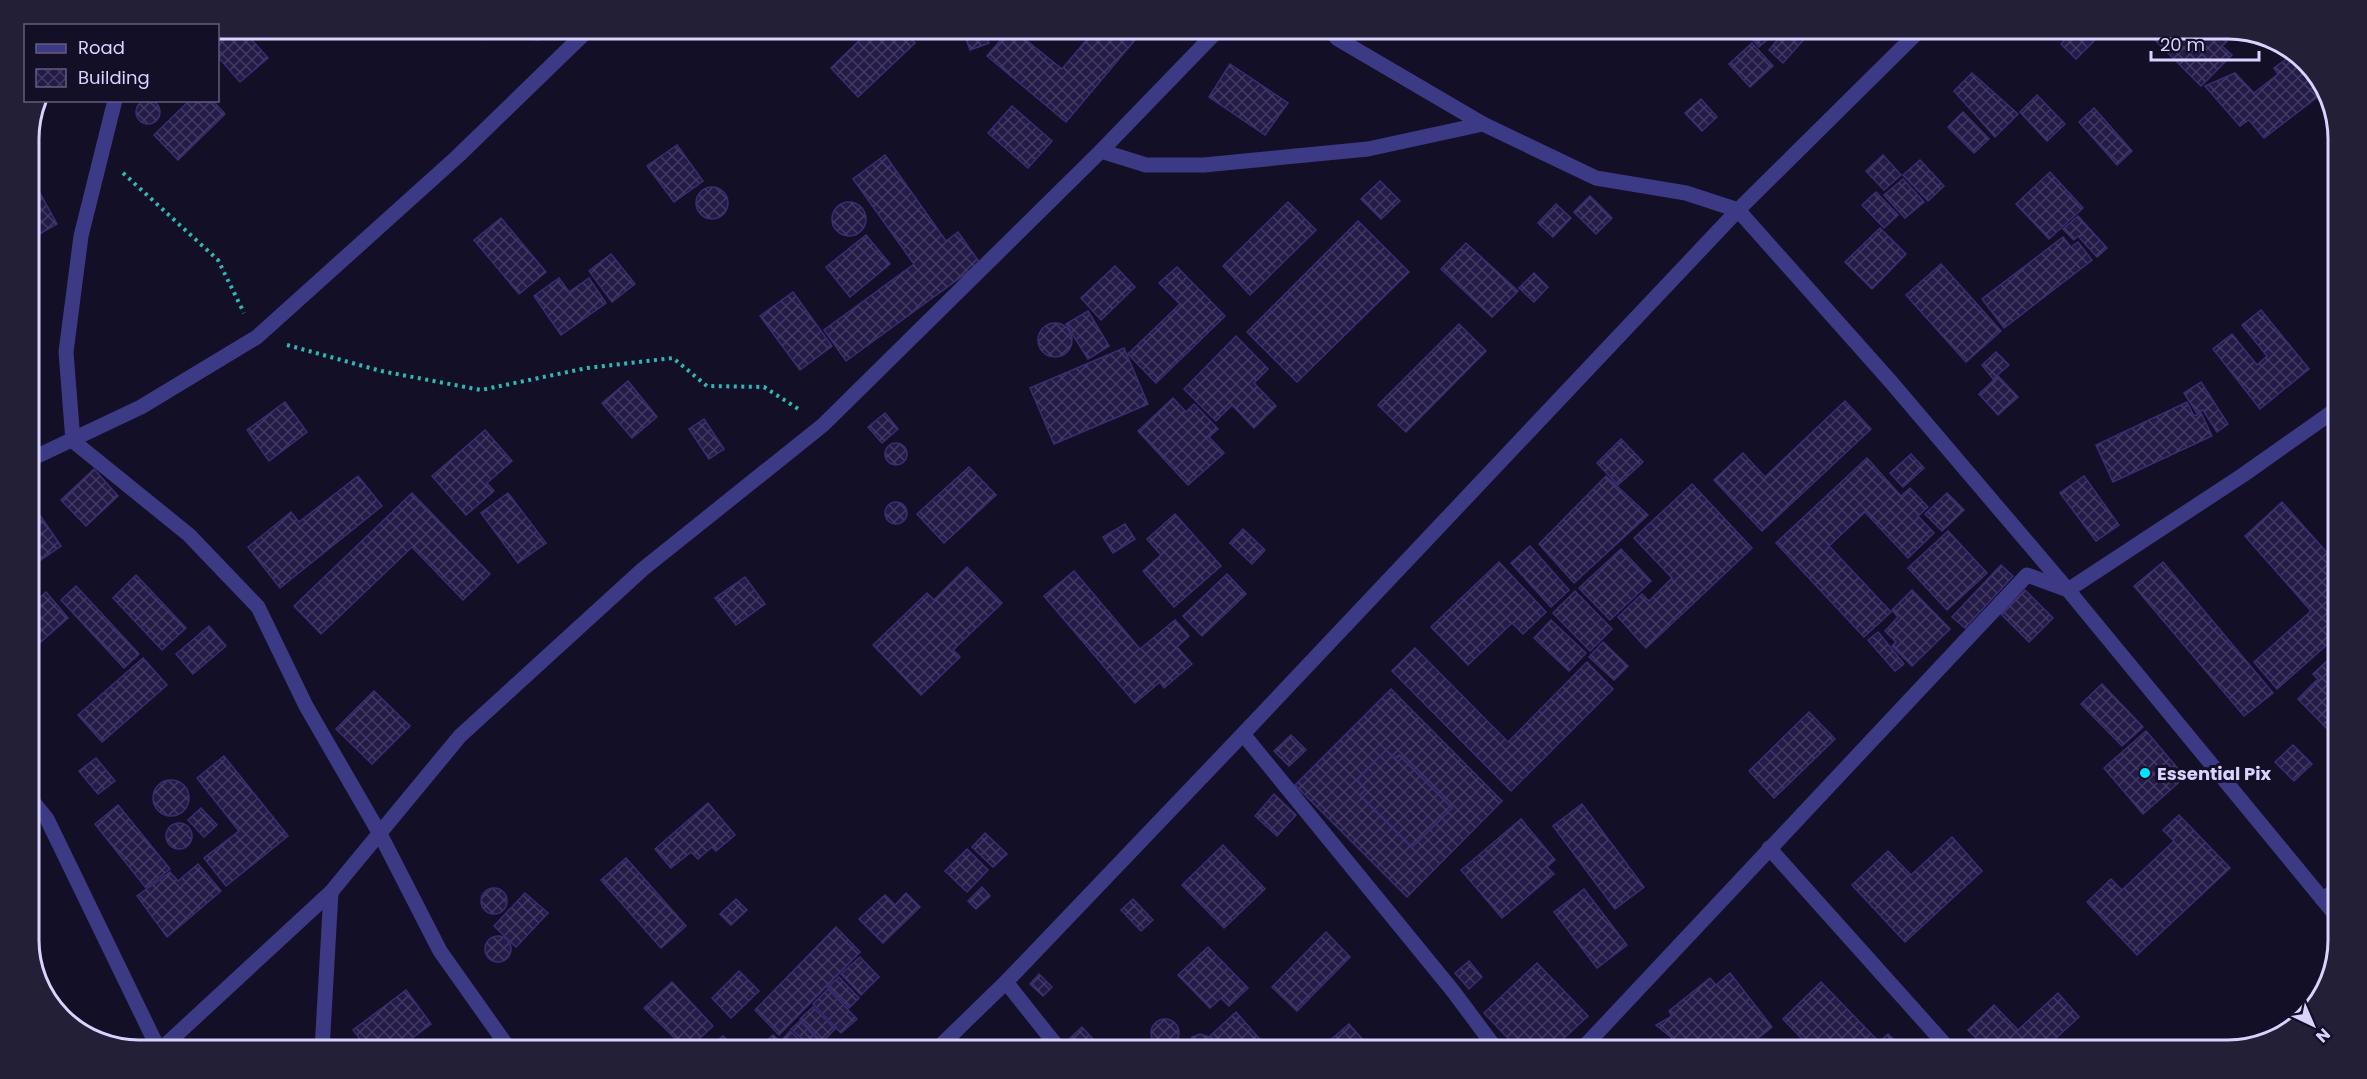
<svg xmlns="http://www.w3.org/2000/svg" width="2367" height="1079" viewBox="0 0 2367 1079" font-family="Poppins,sans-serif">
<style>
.building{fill:url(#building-cross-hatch);stroke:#3b2d73;stroke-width:1.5;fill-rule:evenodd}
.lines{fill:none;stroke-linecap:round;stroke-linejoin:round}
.path{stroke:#2fb8b0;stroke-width:4;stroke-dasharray:3 4.5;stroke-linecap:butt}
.minor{stroke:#3d3a85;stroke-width:15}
.tertiary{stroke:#3d3a85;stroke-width:15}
.poi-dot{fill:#00e5ff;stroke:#130f26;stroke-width:2}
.labels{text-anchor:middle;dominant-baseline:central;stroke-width:6;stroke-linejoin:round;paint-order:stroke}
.poi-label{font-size:18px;font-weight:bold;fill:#d9d4ff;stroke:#130f26;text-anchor:start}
.rim{fill:none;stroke:#d9d4ff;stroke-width:3}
</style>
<defs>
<pattern id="building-cross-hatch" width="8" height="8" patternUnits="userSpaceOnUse" patternTransform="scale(1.5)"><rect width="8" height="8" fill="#241b47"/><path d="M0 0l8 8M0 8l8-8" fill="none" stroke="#433b63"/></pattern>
</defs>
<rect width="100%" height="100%" fill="#130f26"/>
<g class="building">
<polygon points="218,28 241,28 268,58 240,82 218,57"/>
<polygon points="474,28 498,28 483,40"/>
<polygon points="524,28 546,28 546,29 544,36 538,40 531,39"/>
<polygon points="872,28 901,28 915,43 858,97 831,68"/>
<polygon points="962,28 984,28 989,43 970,50"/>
<polygon points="1011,28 1062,69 1094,31 1091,28 1145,28 1066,122 987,56"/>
<polygon points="1743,28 1774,28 1777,31 1759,47"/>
<polygon points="1788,28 1814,28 1783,63 1769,50"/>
<polygon points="2076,28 2081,28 2094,41 2076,59 2061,44"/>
<polygon points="2166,28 2228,28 2237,32 2222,46 2232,55 2201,86 2155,40"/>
<polygon points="1752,43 1773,66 1750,87 1729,64"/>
<polygon points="2292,55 2320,77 2324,92 2264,138 2249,120 2240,126 2205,86 2235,73 2254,93 2278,74 2274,68"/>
<polygon points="1230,64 1288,103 1265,135 1209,97"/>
<polygon points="1972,73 2018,114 1995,137 1954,91"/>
<polygon points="2037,95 2065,124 2047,141 2020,112"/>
<polygon points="1701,99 1717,117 1702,131 1685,113"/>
<circle cx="148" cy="112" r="12"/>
<polygon points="190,100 212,100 225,114 178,160 154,135"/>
<polygon points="1012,106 1052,141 1028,168 988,133"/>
<polygon points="2094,108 2132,151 2117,165 2079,122"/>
<polygon points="1963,112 1989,139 1974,153 1948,127"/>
<polygon points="677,145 703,181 674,202 647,166"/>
<polygon points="885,155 946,241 958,232 980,263 846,361 824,330 914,264 853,179"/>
<polygon points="1883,155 1901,175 1884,190 1866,171"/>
<polygon points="1920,160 1944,186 1928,201 1903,175"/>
<polygon points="2050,172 2083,208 2049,239 2016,204"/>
<polygon points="29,173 57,224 29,240"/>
<polygon points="1903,179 1924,202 1905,218 1884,195"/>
<polygon points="1380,181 1400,201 1381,219 1361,199"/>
<circle cx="712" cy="203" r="16"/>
<polygon points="1876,192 1898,215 1884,228 1862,205"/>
<polygon points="1590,196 1612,218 1596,234 1574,212"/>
<circle cx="849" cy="219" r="17"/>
<polygon points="1288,202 1316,230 1250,295 1223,266"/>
<polygon points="1556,204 1571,218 1553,237 1538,223"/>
<polygon points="2078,216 2107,248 2097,257 2078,236 2074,240 2063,229"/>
<polygon points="501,218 546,272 519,294 474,240"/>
<polygon points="1358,221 1409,272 1297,382 1247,332"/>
<polygon points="1880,228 1906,254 1872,289 1845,262"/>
<polygon points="866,235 890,264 850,297 826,267"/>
<polygon points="2063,237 2071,247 2078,242 2092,260 2004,328 1982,299"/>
<polygon points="1466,243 1518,291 1492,317 1441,269"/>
<polygon points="611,254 635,284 612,302 589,271"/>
<polygon points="1941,264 2001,331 1966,362 1906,295"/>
<polygon points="1115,266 1135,287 1101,320 1081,298"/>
<polygon points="1177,267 1225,316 1156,383 1128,354 1180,304 1159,283"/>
<polygon points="1534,273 1548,287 1534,302 1519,288"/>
<polygon points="559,278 569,292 589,278 606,303 561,335 534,296"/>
<polygon points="793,292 832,346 800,370 760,316"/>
<polygon points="2261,310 2309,369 2260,409 2213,349 2232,334 2257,365 2267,356 2242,325"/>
<polygon points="1088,311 1109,346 1088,359 1066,324"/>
<circle cx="1055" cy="340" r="17"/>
<polygon points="1459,324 1486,351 1406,432 1378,405"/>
<polygon points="1236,336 1268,369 1254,383 1276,406 1254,428 1232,405 1216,421 1184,389"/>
<polygon points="1124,348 1148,404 1054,444 1030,388"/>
<polygon points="1996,352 2009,365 1993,379 1982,365"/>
<polygon points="1998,376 2018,397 1998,415 1979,394"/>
<polygon points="628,381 657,417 632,438 602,403"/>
<polygon points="2201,382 2228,424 2217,432 2203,410 2197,413 2184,393"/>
<polygon points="1173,398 1186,412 1194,404 1218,429 1209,437 1224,453 1188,485 1138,431"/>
<polygon points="1845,401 1871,429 1762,531 1714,480 1743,453 1765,477"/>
<polygon points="285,402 307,432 269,461 247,430"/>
<polygon points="2187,402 2194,416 2201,413 2212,436 2113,482 2096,445"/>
<polygon points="885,413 898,429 882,443 868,427"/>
<polygon points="704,419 724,449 709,459 689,429"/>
<polygon points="485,430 512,461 487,483 494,491 466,515 432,476"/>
<polygon points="1621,439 1643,462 1618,485 1597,463"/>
<circle cx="896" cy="454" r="11"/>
<polygon points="1911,454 1924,468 1903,487 1890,473"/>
<polygon points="1867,458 1901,496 1910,488 1928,507 1918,516 1934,533 1908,558 1865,512 1829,546 1891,612 1864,637 1776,543"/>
<polygon points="969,467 996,495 944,543 917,514"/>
<polygon points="94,469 118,496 86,526 61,500"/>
<polygon points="358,476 382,506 280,588 248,547 291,512 299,522"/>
<polygon points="1606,476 1648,515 1574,583 1539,544"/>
<polygon points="2084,476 2119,525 2096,541 2060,493"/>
<polygon points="1692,484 1752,548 1646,648 1618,617 1642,594 1649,601 1672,578 1634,538"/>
<polygon points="412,493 490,574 463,600 412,547 321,634 294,606"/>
<polygon points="508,493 546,543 518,563 481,513"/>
<polygon points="1947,493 1964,510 1942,531 1925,514"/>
<polygon points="2282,502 2338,565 2338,635 2277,689 2254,662 2311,611 2245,536"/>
<circle cx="896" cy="513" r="11"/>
<polygon points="35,508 61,546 29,568 29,512"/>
<polygon points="1175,514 1221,566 1174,607 1143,571 1161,555 1147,539"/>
<polygon points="1125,524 1135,539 1113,553 1103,537"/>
<polygon points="1243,529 1265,550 1252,564 1230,543"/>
<polygon points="1948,531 1987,573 1947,610 1908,568"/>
<polygon points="1530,546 1569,590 1551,607 1511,563"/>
<polygon points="1621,549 1651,581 1610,620 1579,588"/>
<polygon points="1499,562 1546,612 1523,634 1512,623 1468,665 1431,627"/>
<polygon points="2163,562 2273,693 2244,716 2134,586"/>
<polygon points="2001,565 2013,576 1965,628 1952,617"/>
<polygon points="967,567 1002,603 953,650 960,657 921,695 873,645 927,593 934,600"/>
<polygon points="1074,571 1140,649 1175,620 1189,636 1177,647 1192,664 1164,688 1160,682 1135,703 1044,596"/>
<polygon points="1227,574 1246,594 1202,636 1183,616"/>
<polygon points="136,575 186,628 162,650 113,598"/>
<polygon points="745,577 765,604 736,625 715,598"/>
<polygon points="76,586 139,654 124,668 61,600"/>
<polygon points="1912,590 1950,629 1912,666 1892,646 1896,642 1885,631 1898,617 1892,610"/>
<polygon points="2025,590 2053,618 2029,642 2001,614"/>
<polygon points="1575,591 1612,629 1590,651 1553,613"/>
<polygon points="46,592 68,618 33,649 29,644 29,607"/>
<polygon points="1551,620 1586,653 1569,671 1534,638"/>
<polygon points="209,626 226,646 193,674 176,654"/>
<polygon points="1878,632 1904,664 1895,671 1868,640"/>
<polygon points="1603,642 1628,666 1614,680 1589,657"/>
<polygon points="1415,648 1508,742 1587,662 1613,689 1511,791 1392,671"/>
<polygon points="143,658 167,685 102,742 78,715"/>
<polygon points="2329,659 2338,669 2338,740 2298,699 2318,679 2313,674"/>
<polygon points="2102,684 2143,727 2122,746 2081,704"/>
<path d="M1391,689l111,112 -95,96 -112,-112zM1386,750l9,9 4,-4 53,53 -40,39 -52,-52 6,-6 -9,-9z"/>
<polygon points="374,691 410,726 372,764 336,729"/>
<polygon points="1809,712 1835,739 1774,798 1749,771"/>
<polygon points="2146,731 2185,777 2143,814 2104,768"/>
<polygon points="1291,735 1306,750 1289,766 1274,751"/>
<polygon points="2293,745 2312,764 2294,781 2275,762"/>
<polygon points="1386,750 1395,759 1399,755 1452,808 1412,847 1360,795 1366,789 1357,780"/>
<polygon points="224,756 288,836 226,886 204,858 239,831 197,778"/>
<polygon points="96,758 115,781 98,794 79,771"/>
<circle cx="171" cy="798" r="18"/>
<polygon points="1274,794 1296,815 1277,836 1255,816"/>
<polygon points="708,803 735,835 716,851 712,847 698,859 691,852 671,868 655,849"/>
<polygon points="1582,804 1644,887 1615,909 1553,826"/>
<polygon points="118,805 170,869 146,888 95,824"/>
<polygon points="201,808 217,825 204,837 188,820"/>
<polygon points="2179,815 2230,868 2137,955 2087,902 2111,879 2122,890 2174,841 2163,830"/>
<polygon points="1521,819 1555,860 1547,867 1554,874 1502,918 1461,870"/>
<circle cx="179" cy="836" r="13"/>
<polygon points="985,833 1007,854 993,867 972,847"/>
<polygon points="1952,837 1982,871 1905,942 1852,885 1888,851 1911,875"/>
<polygon points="1223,845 1265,889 1224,928 1182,885"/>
<polygon points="967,849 988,870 967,892 945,871"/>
<polygon points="626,858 686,926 661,948 601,880"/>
<polygon points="198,864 221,891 167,937 137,896 170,872 178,881"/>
<polygon points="982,887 990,896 976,909 968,901"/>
<circle cx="494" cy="901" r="13"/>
<polygon points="1584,889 1627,945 1597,968 1554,912"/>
<polygon points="525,893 548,913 516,947 494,926"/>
<polygon points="906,893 920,907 883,943 859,919 885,895 895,905"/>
<polygon points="736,899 747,910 731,925 720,914"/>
<polygon points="1133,899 1153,920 1141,931 1121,910"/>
<polygon points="836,927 860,952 779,1035 755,1010"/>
<polygon points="1326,932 1350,957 1297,1011 1272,987"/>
<circle cx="498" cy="949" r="13"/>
<polygon points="1208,947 1248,988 1229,1006 1221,998 1210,1008 1178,975"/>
<polygon points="860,957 879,977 861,995 841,974"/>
<polygon points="1469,961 1482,977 1469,989 1455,973"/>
<polygon points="1537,963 1588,1016 1551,1050 1519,1050 1484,1013"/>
<polygon points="739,971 759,991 731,1018 712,998"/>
<polygon points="1730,973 1772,1027 1743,1050 1672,1050 1668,1045 1672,1038 1656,1025 1672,1016 1669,1011 1710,978 1716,985"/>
<polygon points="1039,974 1052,987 1043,996 1030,984"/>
<polygon points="839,977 859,998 849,1008 828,987"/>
<polygon points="672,982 713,1026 687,1050 644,1008"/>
<polygon points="1821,982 1879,1042 1869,1050 1797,1050 1805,1042 1783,1019"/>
<polygon points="828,989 857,1019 841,1033 813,1004"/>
<polygon points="406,990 431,1024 396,1050 368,1050 353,1030"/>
<polygon points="2058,993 2079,1017 2043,1050 1988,1050 1968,1030 1994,1005 2018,1030"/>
<polygon points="813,1007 835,1029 822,1042 800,1019"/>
<polygon points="1236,1012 1264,1044 1257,1050 1223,1050 1210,1036"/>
<circle cx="1165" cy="1033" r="14"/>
<polygon points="800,1021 822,1044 815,1050 791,1029"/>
<polygon points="1349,1024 1372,1050 1319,1050"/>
<polygon points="1082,1027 1099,1046 1094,1050 1070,1050 1064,1044"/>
<polygon points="790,1031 811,1050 792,1050 782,1040"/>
<polygon points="1200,1034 1209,1037 1215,1043 1215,1050 1188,1050 1192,1037"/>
<polygon points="1888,1034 1903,1049 1871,1050"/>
<polygon points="773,1035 789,1050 761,1050 759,1048"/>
<polygon points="723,1036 736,1050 707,1050"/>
</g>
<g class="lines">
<g class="path">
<polyline points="123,173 218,260 244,313"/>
<polyline points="287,345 381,371 481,390 587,368 673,358 707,386 764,387 800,410"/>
</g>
<g class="minor">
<polyline points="115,100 81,236 66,352 73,441 189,535 258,607 306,706 380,834 440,951 510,1050"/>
<polyline points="1101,151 1146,165 1204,165 1368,149 1483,124"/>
<polyline points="29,460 141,407 257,337 458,156 590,28"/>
<polyline points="1243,734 1453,991 1497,1050"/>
<polyline points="29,797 47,819 159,1050"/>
<polyline points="1769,848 1950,1050"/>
<polyline points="2322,899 2338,889"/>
<polyline points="1006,982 1060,1050"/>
<polyline points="160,1050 331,892 460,736 643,569 823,425 1101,151 1220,28"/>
<polyline points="322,1050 331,892"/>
<polyline points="936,1050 1006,982 1243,734 1738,210 1686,193 1596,178 1483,124 1338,39 1327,28"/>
<polyline points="1581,1050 2027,575 2068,590 2243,475 2338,408"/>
</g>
<polyline class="tertiary" points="1922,28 1738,210 1891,382 2068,590 2338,918"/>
</g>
<circle class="poi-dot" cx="2145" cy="773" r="6"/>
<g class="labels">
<g class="poi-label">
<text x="2157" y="773">Essential Pix</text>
</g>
</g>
<path d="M0 0H2367V1079H0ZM139 39H2228A100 100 0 0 1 2328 139V940A100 100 0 0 1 2228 1040H139A100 100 0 0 1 39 940V139A100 100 0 0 1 139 39Z" fill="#231f37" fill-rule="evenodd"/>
<path class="rim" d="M139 39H2228A100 100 0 0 1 2328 139V940A100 100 0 0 1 2228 1040H139A100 100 0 0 1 39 940V139A100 100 0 0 1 139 39Z"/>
<rect x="24" y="24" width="195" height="78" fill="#130f26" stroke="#625e7d" stroke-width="1.5"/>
<rect x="36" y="44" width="30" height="9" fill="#3d3a85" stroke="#625e7d" stroke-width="1.5"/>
<text x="78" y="54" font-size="18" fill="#d9d4ff">Road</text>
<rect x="36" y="69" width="30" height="18" fill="url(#building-cross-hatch)" stroke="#625e7d" stroke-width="1.5"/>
<text x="78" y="84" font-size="18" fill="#d9d4ff">Building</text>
<g transform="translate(2313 1025) rotate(136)" stroke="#130f26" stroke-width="4.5" paint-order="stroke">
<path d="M0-4.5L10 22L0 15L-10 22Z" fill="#d9d4ff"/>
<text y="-9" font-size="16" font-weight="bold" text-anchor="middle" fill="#d9d4ff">N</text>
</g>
<path d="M2151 51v9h108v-9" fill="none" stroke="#d9d4ff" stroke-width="3"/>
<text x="2160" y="51" font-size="18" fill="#d9d4ff" stroke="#130f26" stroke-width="4.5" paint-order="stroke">20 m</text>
</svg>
